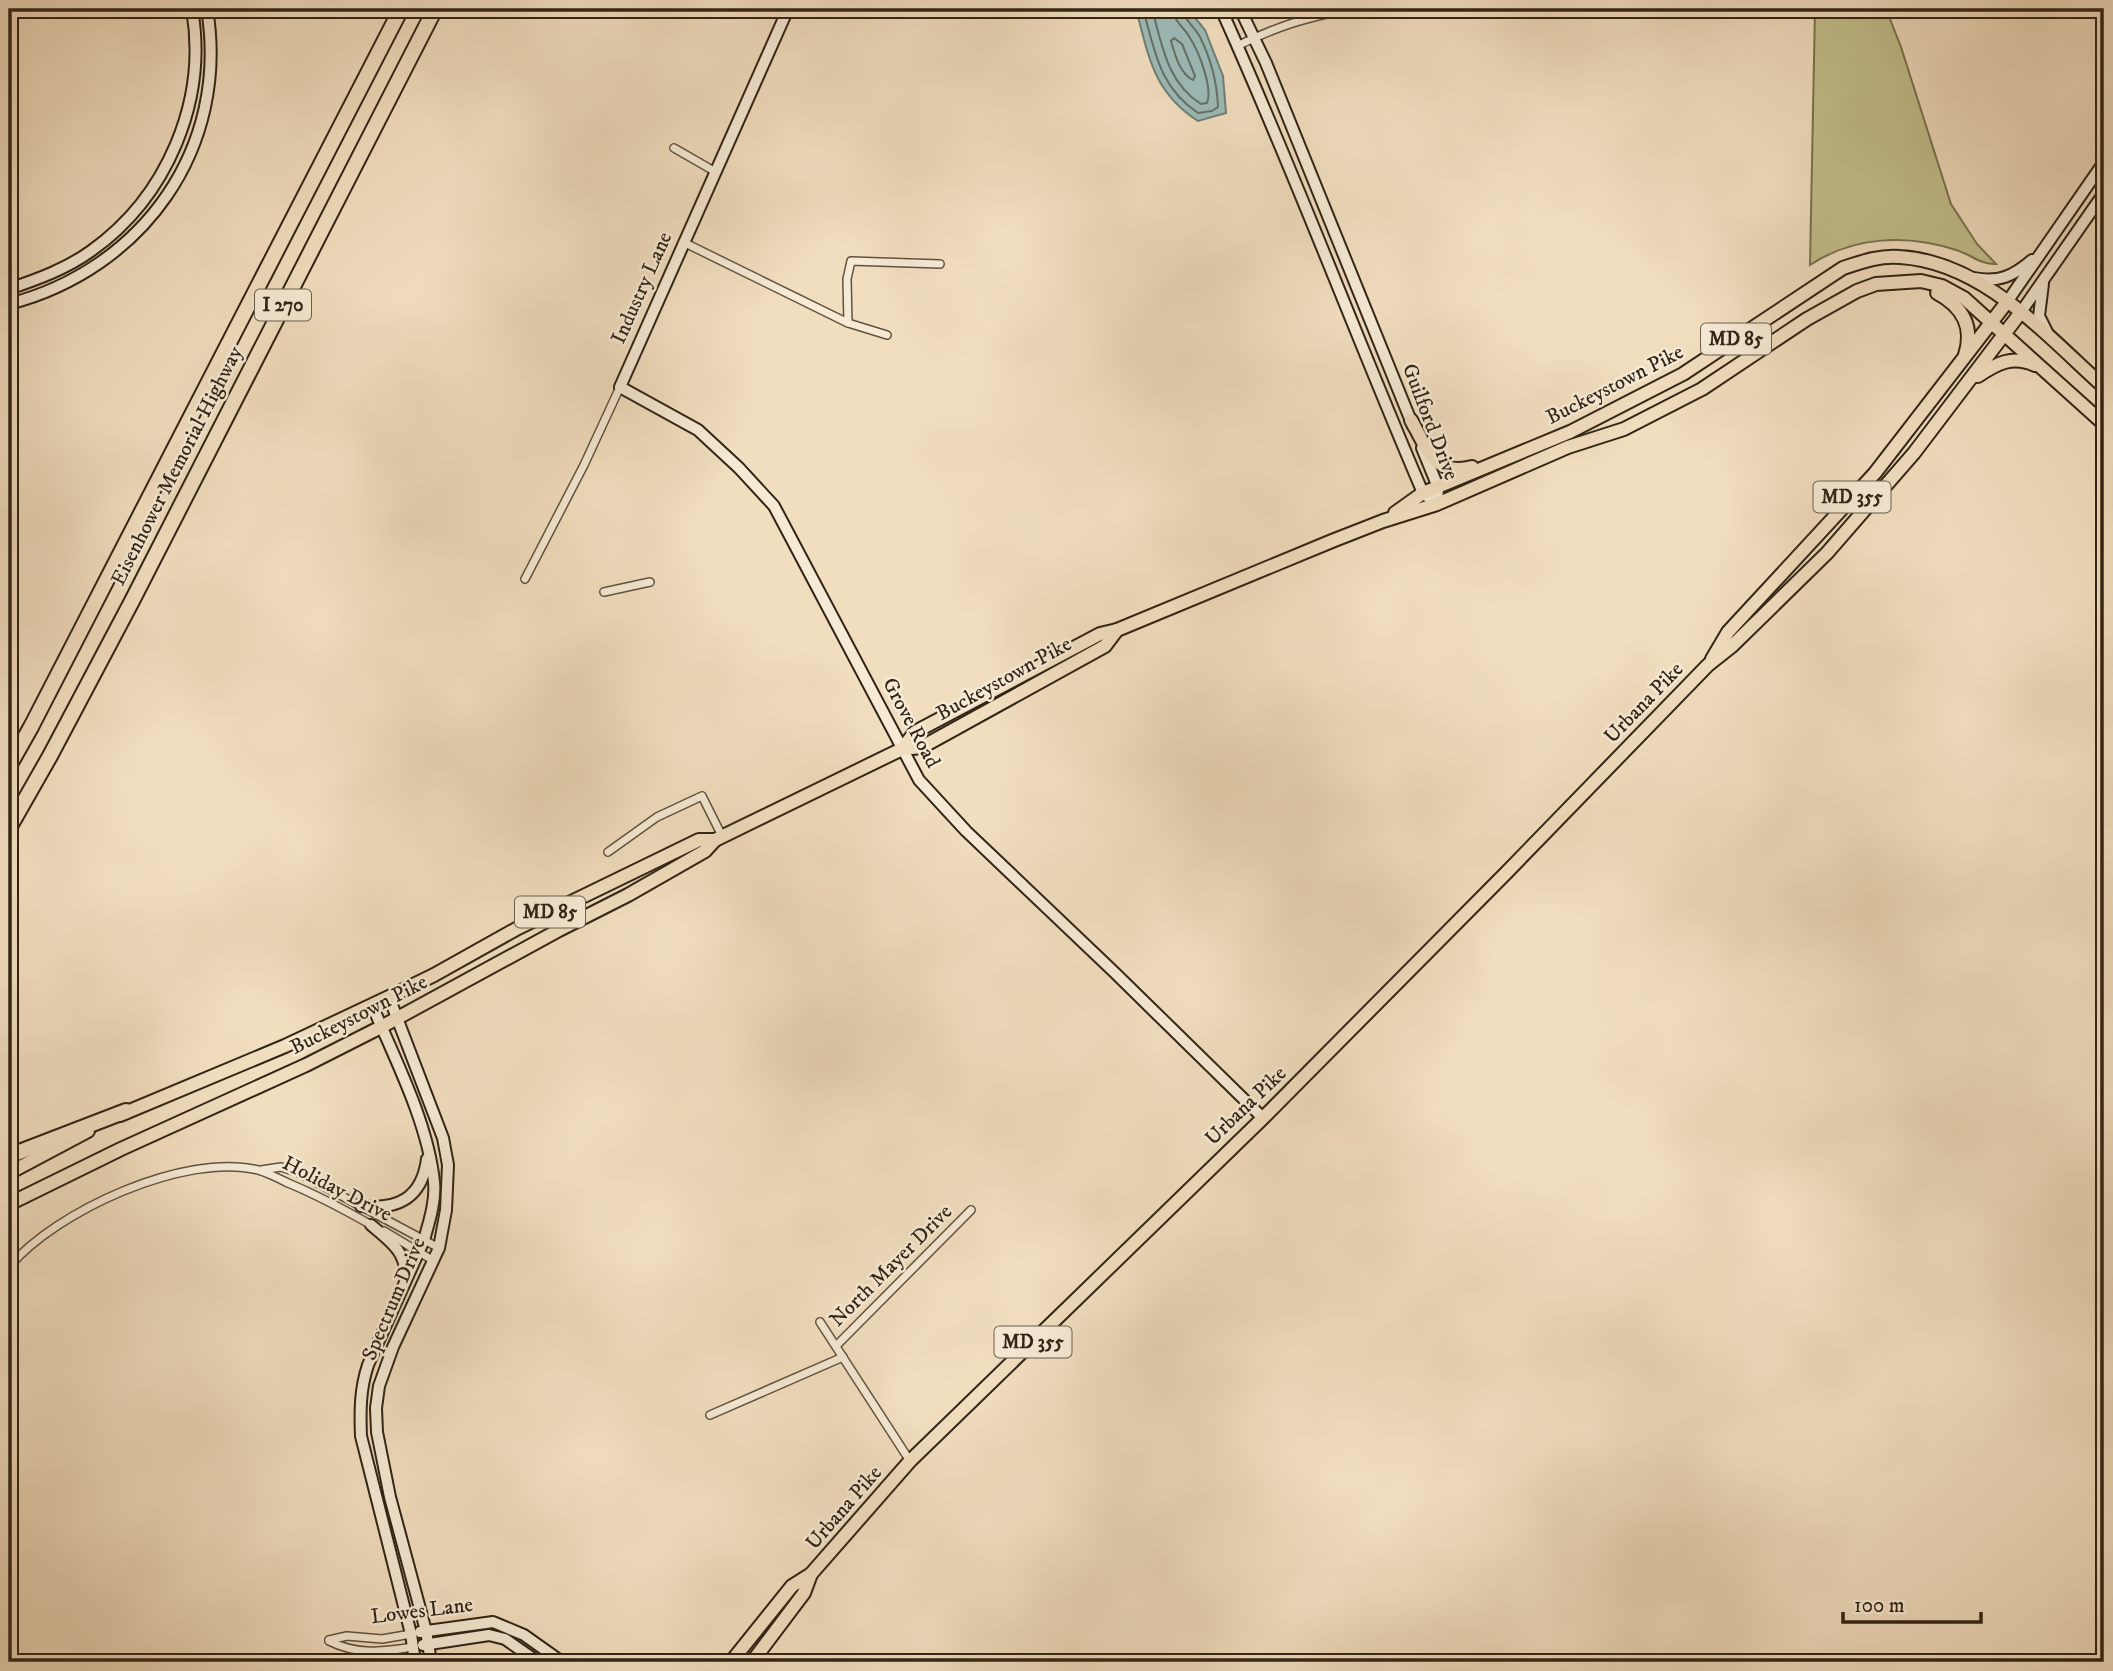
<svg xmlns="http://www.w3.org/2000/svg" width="2113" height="1671" viewBox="0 0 2113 1671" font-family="'IM FELL DW Pica',serif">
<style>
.green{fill:#c2bf8c;stroke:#7a7251;stroke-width:2}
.water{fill:#9cbbb8;stroke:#717f77;stroke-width:2}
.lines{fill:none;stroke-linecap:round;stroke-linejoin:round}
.shore{stroke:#667067;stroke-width:2}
.street-casing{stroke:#615240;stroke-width:10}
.secondary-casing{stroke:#312416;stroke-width:14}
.primary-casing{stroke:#312416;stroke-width:16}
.highway-casing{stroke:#312416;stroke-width:18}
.street{stroke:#f6ead5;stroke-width:7}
.secondary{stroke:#f6ead5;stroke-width:10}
.primary{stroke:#f1debf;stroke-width:12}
.highway{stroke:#f1debf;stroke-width:14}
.labels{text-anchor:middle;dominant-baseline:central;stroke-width:5;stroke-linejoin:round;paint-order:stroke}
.shield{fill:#f6ead5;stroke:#6c5f4f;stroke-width:2}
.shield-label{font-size:19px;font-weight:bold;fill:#312416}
.street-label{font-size:21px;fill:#312416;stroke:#f6ead5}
</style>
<rect width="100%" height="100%" fill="#f1debf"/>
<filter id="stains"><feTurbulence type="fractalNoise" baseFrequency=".00286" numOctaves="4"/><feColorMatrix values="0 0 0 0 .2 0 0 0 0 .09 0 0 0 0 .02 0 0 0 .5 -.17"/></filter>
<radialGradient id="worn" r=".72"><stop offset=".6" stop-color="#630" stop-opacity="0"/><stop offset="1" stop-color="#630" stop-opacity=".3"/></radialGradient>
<path class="green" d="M1815,9h71l15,38 50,157 26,40 19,20c-15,1 -26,-10 -40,-14 -49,-16 -102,-14 -146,15z"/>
<path class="water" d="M1136,9h52l17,21 18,46 3,37 -28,8c-45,-29 -49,-64 -62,-112z"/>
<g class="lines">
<g class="shore">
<path d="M1143,9c12,42 16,78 55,104l14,-2 6,-4c-1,-25 -7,-48 -18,-70 -5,-10 -16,-17 -18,-28"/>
<path d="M1152,9c10,35 15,74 49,95l6,-1c6,-15 -8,-51 -17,-65 -6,-11 -16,-16 -17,-29"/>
<path d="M1174,38l8,6 13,32 -2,4c-13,-6 -18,-25 -22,-39z"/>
</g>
<g class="street-casing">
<g id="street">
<path d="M1237,46c41,-20 70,-29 114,-37"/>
<polyline points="674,148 714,171"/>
<polyline points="683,242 848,323 887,335"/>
<polyline points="848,323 847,279 851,261 940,264"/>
<polyline points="525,579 584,465 620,387"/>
<polyline points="604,592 650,582"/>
<polyline points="608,852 657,817 702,796 722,836"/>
<polyline points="261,1170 281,1167 297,1172 439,1248"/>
<polyline points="384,1231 434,1261"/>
<path d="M9,1267c47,-56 176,-115 249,-97 10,3 20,8 30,13 29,12 57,27 85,43"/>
<polyline points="820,1322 910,1461"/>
<polyline points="836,1346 971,1210"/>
<polyline points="710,1415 843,1357"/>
<polyline points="329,1640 347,1636 382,1639 411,1634"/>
<path d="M329,1641c27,14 55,11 84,6"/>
</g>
</g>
<g class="secondary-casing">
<g id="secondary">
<polyline points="788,9 620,387 698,430 739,468 774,506 919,780 966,831 1113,971 1263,1118"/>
<path d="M1221,9c72,159 133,323 202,484l14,11"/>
<polyline points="1240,9 1266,63 1413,426"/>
<path d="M1974,278c25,5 39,-2 58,-18"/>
<polyline points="2043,284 2039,316 2047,332"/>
<path d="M9,289c29,-10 57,-20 82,-38 76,-54 117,-150 101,-242"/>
<polyline points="2007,302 2104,162"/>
<path d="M9,304c134,-35 221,-156 198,-295"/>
<polyline points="2021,312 2104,193"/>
<polyline points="1422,448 1438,487 1437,504"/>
<polyline points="389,997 443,1138 448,1165 446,1210 439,1248 393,1347 379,1386 376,1408 377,1432 390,1497 426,1631 431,1662"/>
<path d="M372,1005c23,54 56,118 62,177 2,19 -5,40 -10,58l-56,125c-8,24 -8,46 -7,71l50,198 4,28"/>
<path d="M361,1206c37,4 61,-8 66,-47"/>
<path d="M371,1225c18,15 37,28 34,53"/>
<polyline points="420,1632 493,1622 524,1635 562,1662"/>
<polyline points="423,1645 489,1635 505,1639 538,1662"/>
</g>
</g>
<g class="primary-casing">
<g id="primary">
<path d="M1937,293c26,14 37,34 28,62"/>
<path d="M1978,376c19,-13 35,-21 57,-11"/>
<path d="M1411,420c16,28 23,57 61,47"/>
<path d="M1395,513l28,-20 147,-61 113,-58 160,-106c18,-6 37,-13 57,-11 83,5 146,78 204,130"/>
<polyline points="1712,659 1728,632 1875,473 2007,302"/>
<polyline points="902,749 915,732 1100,634 1117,630 1332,541 1383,521 1437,504 1568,447 1624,429 1702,389 1807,319 1857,291 1876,284 1921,281 1942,286 1964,298 2104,424"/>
<polyline points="120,1115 285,1046 389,997 434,975 518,928 699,840 715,840"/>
<polyline points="9,1173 88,1131"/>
<polyline points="9,1204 121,1149 306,1065 381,1027 559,930 628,895 705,851 715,840 902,749 922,747 1105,646 1117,630"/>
<polyline points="731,1662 792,1586 811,1574 910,1461 1263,1118 1506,873 1708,665 1732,646 1827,553 1914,453 2021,312"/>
<polyline points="752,1662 804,1593 811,1574"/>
</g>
</g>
<g class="highway-casing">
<g id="highway">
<polyline points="9,766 31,727 401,9"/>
<polyline points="9,828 50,756 132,601 435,9"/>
<polyline points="9,1156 126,1111"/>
</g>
</g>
<use href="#street" class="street"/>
<use href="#secondary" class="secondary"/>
<use href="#primary" class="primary"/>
<use href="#highway" class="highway"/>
</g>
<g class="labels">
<g class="shield">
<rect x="255" y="289.5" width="56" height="31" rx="5"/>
<rect x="1701" y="323.5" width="70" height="31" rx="5"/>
<rect x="1813.5" y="481.5" width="77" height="31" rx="5"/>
<rect x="515" y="896.5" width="70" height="31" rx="5"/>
<rect x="994.5" y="1326.5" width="77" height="31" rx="5"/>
</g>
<g class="shield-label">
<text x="283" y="305">I 270</text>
<text x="1736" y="339">MD 85</text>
<text x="1852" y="497">MD 355</text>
<text x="550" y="912">MD 85</text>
<text x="1033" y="1342">MD 355</text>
</g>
<g class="street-label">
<text transform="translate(642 288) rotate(-66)">Industry Lane</text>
<text transform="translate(1615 385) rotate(-27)">Buckeystown Pike</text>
<text transform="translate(1430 422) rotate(69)">Guilford Drive</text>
<text transform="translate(177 466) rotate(-63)">Eisenhower Memorial Highway</text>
<text transform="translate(1004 679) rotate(-29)">Buckeystown Pike</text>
<text transform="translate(1644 703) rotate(-46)">Urbana Pike</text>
<text transform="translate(911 723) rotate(62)">Grove Road</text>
<text transform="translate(359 1015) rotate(-27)">Buckeystown Pike</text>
<text transform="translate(1246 1106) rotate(-44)">Urbana Pike</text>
<text transform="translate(337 1189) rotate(27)">Holiday Drive</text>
<text transform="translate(891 1266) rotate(-45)">North Mayer Drive</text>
<text transform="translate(394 1299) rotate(-67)">Spectrum Drive</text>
<text transform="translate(844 1508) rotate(-49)">Urbana Pike</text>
<text transform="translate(422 1611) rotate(-7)">Lowes Lane</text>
</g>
</g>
<rect width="2113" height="1671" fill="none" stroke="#f1debf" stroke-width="35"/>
<rect x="10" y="10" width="2092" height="1650" fill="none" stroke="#312416" stroke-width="3.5"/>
<rect x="18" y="18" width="2078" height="1636" fill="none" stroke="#312416" stroke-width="2"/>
<path d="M1843 1612v10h138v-10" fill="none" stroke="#312416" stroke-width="3.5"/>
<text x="1854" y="1612" font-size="21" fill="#312416" stroke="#f6ead5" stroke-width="5" paint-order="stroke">100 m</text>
<rect width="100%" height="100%" filter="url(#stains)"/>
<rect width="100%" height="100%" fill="url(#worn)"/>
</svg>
